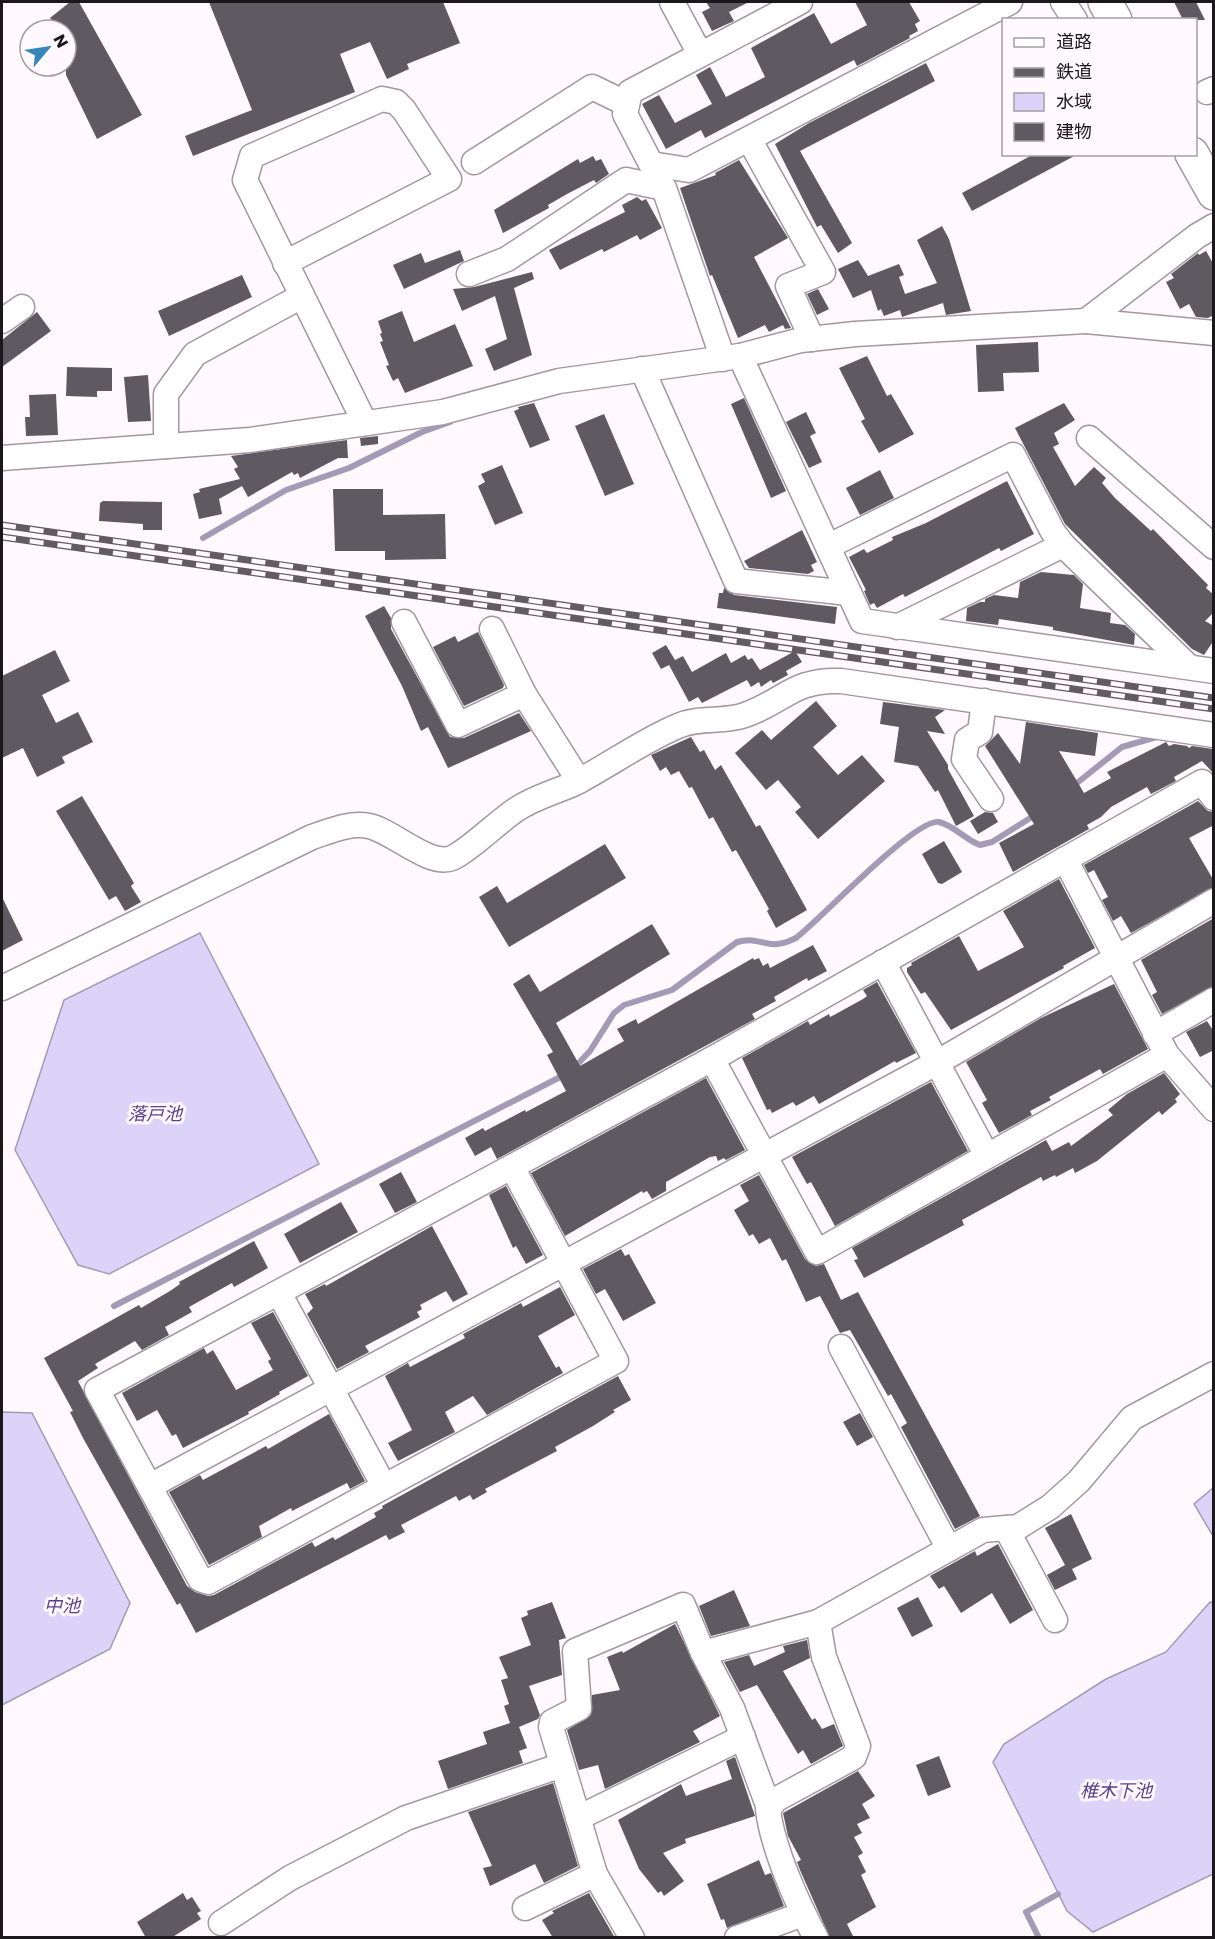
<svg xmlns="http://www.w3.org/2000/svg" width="1215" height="1939" viewBox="0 0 1215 1939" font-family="Poppins,'Noto Sans JP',sans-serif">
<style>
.water{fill:#dcd3f9;stroke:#a29bb6;stroke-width:1.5}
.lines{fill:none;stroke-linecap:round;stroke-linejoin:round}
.stream{stroke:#a29bb6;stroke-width:6}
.building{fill:#5f5962}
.minor-casing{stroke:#a298a0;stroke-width:27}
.highway-casing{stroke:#a298a0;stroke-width:36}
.minor{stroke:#fff;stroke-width:24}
.highway{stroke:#fff;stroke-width:33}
.rail-casing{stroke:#605c5f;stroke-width:7}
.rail{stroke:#fff8fd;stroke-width:4.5;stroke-dasharray:14;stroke-linecap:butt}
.labels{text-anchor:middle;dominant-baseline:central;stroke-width:6;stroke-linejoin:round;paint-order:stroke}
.water-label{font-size:18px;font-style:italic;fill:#59418b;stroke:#fff8fd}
</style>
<rect width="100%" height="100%" fill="#fff8fd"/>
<g class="water">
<polygon points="200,933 319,1164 109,1274 78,1265 15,1150 64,1000"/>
<polygon points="2,1412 32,1413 130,1603 110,1649 2,1705"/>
<polygon points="1213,1488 1213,1536 1194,1504"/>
<polygon points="1210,1602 1214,1604 1213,1874 1093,1932 1067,1911 993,1762 1004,1744 1106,1679 1166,1652"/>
</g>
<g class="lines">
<g class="stream">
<polyline points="203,538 286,490 349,468 422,432 450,422"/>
<polyline points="1072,787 1122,747 1160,736"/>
<path d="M574,1068l16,-17 24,-38 10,-8 48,-15 65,-48c27,-7 29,11 59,-4 25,-19 119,-120 143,-116 14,3 27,18 41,23l12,-3 43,-27"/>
<polyline points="114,1306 566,1074"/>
<polyline points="1039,1938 1026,1912 1058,1894"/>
</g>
</g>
<g class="building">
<polygon points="70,2 79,2 142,115 97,139 66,75 66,30 61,30 50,18"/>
<polygon points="209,2 443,2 460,43 407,64 409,69 387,79 370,42 340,54 355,92 193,156 185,136 252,110"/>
<polygon points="706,2 749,2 729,12 734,21 712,31 702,12 710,8"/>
<polygon points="855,2 909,2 920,21 915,24 918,31 909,36 910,38 857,66 854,60 705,138 701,130 666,149 642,104 659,95 675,123 712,104 696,75 710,67 726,97 765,77 751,48 814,13 831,44 867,25"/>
<polygon points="1174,2 1196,2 1205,20 1183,20"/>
<polygon points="926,63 935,81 800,151 852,243 838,253 821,225 817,227 775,144 809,123"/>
<polygon points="1034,154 1078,154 972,211 962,193"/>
<polygon points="593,156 596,161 601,159 609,174 596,183 594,180 567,194 548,205 549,208 503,233 494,210 578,159 580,163"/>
<polygon points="739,160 788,238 754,257 791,328 785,329 783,325 769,332 765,325 738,338 712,275 710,276 680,188 716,175 715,173"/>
<polygon points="637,197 642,201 646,199 662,228 640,240 637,235 604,252 602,249 560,270 549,250 625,212 622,205"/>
<polygon points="942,226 949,239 971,311 946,315 943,303 902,317 900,310 884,316 881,309 878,311 871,290 853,298 838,269 858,260 868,276 899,264 904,275 899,277 905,294 937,283 917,240"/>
<polygon points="460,250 464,261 404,289 393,265 421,253 425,263"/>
<polygon points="1206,251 1214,265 1214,315 1208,318 1196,317 1189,304 1180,309 1166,282 1174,278 1171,274 1198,253 1199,255"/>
<polygon points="532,272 534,279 514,288 532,355 494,371 485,349 507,339 495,296 462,311 453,289 474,287"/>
<polygon points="242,275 252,297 169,336 158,311"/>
<polygon points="818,289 829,309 817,315 807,294"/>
<polygon points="402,311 414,342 455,324 473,366 405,393 398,378 393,381 386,366 389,365 380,342 383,341 380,334 382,333 378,321"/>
<polygon points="37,312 51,331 2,367 2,340"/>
<polygon points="1038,342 1039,372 1003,373 1004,391 978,392 976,345"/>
<polygon points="867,356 887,396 891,394 914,434 879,453 861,421 865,419 839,368"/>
<polygon points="67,367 112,368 112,391 97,391 97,397 66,396"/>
<polygon points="148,375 151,421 128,422 124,377"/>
<polygon points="56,394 58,435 26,436 25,417 30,417 29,395"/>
<polygon points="744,398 786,491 771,498 731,404"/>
<polygon points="534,403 550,440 530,448 514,411 519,409 518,407"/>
<polygon points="1064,403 1075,420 1054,433 1059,444 1053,447 1075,486 1094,467 1106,478 1102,483 1115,498 1151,531 1153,529 1208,585 1206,588 1214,595 1214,612 1205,621 1214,626 1214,640 1204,655 1192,649 1065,524 1015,428"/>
<polygon points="806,412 816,433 810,436 822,462 809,468 786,422"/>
<polygon points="604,414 634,484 605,496 575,426"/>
<polygon points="378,436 378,444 361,446 360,438"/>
<polygon points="347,440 348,458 338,458 300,478 298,473 294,475 292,472 248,497 242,486 219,499 222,514 199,519 193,494 200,492 199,489 240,479 234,469 238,467 231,456"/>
<polygon points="502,465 523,513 495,525 478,486 485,482 481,474"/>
<polygon points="880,470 894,498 860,515 846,488"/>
<polygon points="1007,481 1034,534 1001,551 999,548 905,597 903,594 877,608 874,603 870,605 864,591 866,590 849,557 864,549 867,553 893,540 892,537 926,523"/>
<polygon points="333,489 383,489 383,515 445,514 446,559 385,560 385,551 335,551"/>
<polygon points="103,501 162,502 162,530 143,530 143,524 99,521 100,503"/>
<polygon points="802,530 817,562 811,565 814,571 808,574 749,568 744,561"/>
<polygon points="1041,572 1074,575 1083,584 1080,608 1111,613 1110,623 1125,625 1135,634 1134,645 1053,630 1053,627 999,619 998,625 966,621 967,608 980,602 985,602 985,599 994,595 1018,598 1020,582"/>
<polygon points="724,588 734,595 837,607 835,624 717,608 719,593 723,593"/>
<polygon points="384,606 391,618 391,629 450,737 464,738 519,713 531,731 448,768 428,727 421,731 402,686 365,616"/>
<polygon points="478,632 504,685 503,688 464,706 433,647 455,636 458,642"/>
<polygon points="666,645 675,660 683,656 692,672 726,653 731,663 745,655 748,660 752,658 760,670 795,651 802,662 786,671 788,675 773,683 771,680 761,687 759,682 751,687 747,680 702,703 698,697 689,702 669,665 661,669 652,653"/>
<polygon points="55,650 70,681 42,695 56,723 78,712 93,742 62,757 65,763 37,777 23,748 2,758 2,676"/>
<polygon points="816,701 837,726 813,747 838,775 862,755 885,781 818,839 795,812 801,807 778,780 766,790 735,753 762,730 771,740"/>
<polygon points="883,702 945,710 935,717 945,734 927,731 948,765 948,769 974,816 956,826 938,790 935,792 918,766 894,762 899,727 880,724"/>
<polygon points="1026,722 1098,733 1095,756 1059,751 1084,793 1111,778 1107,772 1166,742 1169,746 1174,744 1187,746 1189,748 1192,746 1213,749 1214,774 1202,761 1174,777 1176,781 1151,794 1147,787 1111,807 1101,817 1087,825 1089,829 1013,872 999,843 1034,824 985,746 998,733 1020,764"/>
<polygon points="691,737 700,752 704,750 715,770 721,765 756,827 760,825 807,910 776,928 767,911 769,909 736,850 732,852 713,817 709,819 692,787 689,788 679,771 671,775 666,767 660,771 651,755"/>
<polygon points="82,796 134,883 131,886 141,902 125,911 116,896 109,900 56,811"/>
<polygon points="1198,801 1208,811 1214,812 1214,825 1189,838 1214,881 1214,887 1131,933 1121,916 1113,921 1102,900 1108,897 1094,870 1088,873 1084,865"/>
<polygon points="985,812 993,813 998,822 978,834 970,821"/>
<polygon points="944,841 962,872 942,884 938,883 922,854"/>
<polygon points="605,844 626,878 509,947 479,897 497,886 507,903"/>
<polygon points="1059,879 1095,948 1063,966 1064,968 951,1030 925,992 921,994 907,972 907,968 912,965 911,963 959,936 978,971 1024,947 1003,911"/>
<polygon points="2,897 23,940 2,951"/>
<polygon points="1214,918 1214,986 1162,1014 1152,995 1157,992 1141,960"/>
<polygon points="652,924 670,954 556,1023 580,1066 624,1041 617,1029 636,1019 638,1024 753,958 754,960 759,958 763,966 768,963 770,968 813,945 827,971 808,981 807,978 774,997 776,1001 752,1014 755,1019 497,1159 491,1147 475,1156 465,1138 483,1128 485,1131 525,1110 526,1112 566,1091 547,1055 553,1052 513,984 529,974 540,992"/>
<polygon points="877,982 916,1053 896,1063 895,1061 819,1104 814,1096 796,1106 793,1102 772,1113 770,1109 767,1110 742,1058 808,1021 810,1025 829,1014 830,1017 834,1015 863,999 867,996 863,990"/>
<polygon points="1114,984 1148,1049 1103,1074 1100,1069 1049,1097 1051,1100 1030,1111 1032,1115 999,1133 982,1103 987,1100 966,1062 1041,1018"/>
<polygon points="1207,1021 1214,1032 1214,1050 1200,1057 1186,1032"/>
<polygon points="1164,1073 1180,1094 1175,1099 1177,1102 1162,1115 1159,1111 1097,1161 1075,1173 1073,1168 1056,1177 1055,1175 1043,1181 1041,1177 962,1220 964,1225 864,1278 854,1260 858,1259 852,1248 1046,1140 1052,1151 1069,1142 1071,1146 1113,1115 1108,1110 1127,1094"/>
<polygon points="706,1078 745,1150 726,1160 724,1158 718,1161 716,1156 710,1157 666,1182 666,1191 652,1199 647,1191 643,1193 642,1191 565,1236 531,1173"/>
<polygon points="931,1082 968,1151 835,1226 811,1182 807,1184 792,1157"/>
<polygon points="401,1172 417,1202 395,1213 379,1184"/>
<polygon points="759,1175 805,1259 816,1266 824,1264 841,1300 858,1292 980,1516 955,1529 901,1427 907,1423 891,1394 888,1396 850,1330 840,1333 820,1296 806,1302 786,1259 782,1261 770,1238 759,1244 753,1234 749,1236 734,1210 749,1201 740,1185"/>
<polygon points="506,1186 543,1255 526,1264 516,1246 513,1248 489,1195"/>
<polygon points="341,1202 358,1232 300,1263 284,1234"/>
<polygon points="432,1226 468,1294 453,1302 446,1291 420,1305 422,1309 417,1312 420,1317 365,1346 369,1352 337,1369 307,1314 313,1308 305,1294 325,1284 326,1286"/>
<polygon points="254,1241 268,1268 234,1287 232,1283 189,1307 192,1312 165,1327 169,1335 142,1350 135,1341 95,1364 98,1368 78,1381 187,1586 195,1592 208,1596 214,1595 312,1542 315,1547 333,1537 335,1540 376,1517 374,1513 383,1508 382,1506 618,1376 631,1400 613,1410 615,1412 593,1426 555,1447 557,1451 485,1489 487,1492 473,1500 470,1495 459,1501 456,1496 401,1525 405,1532 389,1540 386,1535 196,1633 180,1603 177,1605 83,1438 70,1412 73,1411 44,1358 139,1305 141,1308 170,1291 180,1284 179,1282"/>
<polygon points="621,1249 625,1256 629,1254 656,1303 623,1321 605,1289 596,1294 583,1269"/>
<polygon points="560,1287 575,1315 538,1336 556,1368 559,1366 563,1373 487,1415 473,1396 445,1412 455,1432 398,1461 388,1443 412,1430 385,1376 408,1363 410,1367 465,1338 463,1334 521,1303 523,1307"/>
<polygon points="273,1312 308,1376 279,1392 280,1394 248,1412 249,1414 183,1448 176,1434 172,1436 157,1410 137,1421 122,1393 204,1348 207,1354 213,1350 236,1390 273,1370 268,1361 271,1359 251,1323"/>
<polygon points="860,1413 873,1437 857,1446 843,1422"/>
<polygon points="329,1414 365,1481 350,1489 347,1483 292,1511 291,1508 259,1526 262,1537 209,1565 169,1492 200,1475 203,1480 266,1446 268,1449"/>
<polygon points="1071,1514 1092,1559 1072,1569 1077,1579 1055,1590 1047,1575 1065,1565 1045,1528"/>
<polygon points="998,1544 1033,1610 1010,1624 992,1593 961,1613 944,1586 939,1589 930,1576 975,1551 977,1556"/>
<polygon points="734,1590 750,1626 711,1636 699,1606"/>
<polygon points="918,1597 933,1626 912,1637 897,1608"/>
<polygon points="552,1602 566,1638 559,1640 562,1675 529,1686 540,1715 538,1719 519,1727 527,1748 519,1751 523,1763 448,1789 438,1761 487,1744 483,1732 510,1723 504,1706 509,1704 501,1680 508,1678 499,1657 531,1645 521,1618 528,1615 527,1611"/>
<polygon points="675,1624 720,1716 693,1731 700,1742 605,1789 598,1765 579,1770 567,1730 591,1715 592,1695 620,1690 607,1657 622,1651 623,1653"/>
<polygon points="807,1640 810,1658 783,1671 812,1720 815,1718 822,1729 834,1724 843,1746 811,1764 803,1750 798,1754 757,1685 740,1692 724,1662 749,1655 754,1666 785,1652 783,1646"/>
<polygon points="939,1756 951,1787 928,1796 916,1765"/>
<polygon points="735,1757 755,1816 685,1839 686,1843 663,1853 684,1881 664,1896 661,1891 658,1893 639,1869 618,1820 681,1784 686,1796 732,1779 726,1761"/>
<polygon points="858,1771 875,1796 862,1804 870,1818 857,1824 862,1833 854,1837 863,1853 858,1856 866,1872 861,1875 876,1907 847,1924 854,1938 830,1938 800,1870 797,1862 801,1860 788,1836 783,1813"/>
<polygon points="553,1783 578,1866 544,1883 535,1864 490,1886 483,1868 492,1866 468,1812"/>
<polygon points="759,1860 765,1875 771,1873 784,1906 727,1928 724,1919 721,1920 707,1884"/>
<polygon points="183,1893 187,1900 192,1897 201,1911 197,1913 201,1919 171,1938 146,1938 137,1922"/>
<polygon points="589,1893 615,1938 553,1938 542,1920 554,1913 552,1911"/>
</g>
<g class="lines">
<g class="minor-casing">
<g id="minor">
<polyline points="672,2 700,54"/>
<polyline points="800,2 630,92 625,114 651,164 689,170 1010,2"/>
<polyline points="1063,2 1075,20"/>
<polyline points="1207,92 1214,89"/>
<polyline points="749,139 823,272 788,286 812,339"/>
<polyline points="474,162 592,87 627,104"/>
<polyline points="285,263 449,179 404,110 396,102 382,99 252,156 245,180 365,423"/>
<polyline points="469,274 507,259 626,180 664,188 723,359"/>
<polyline points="2,321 22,307"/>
<polyline points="1086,321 1214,333"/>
<polyline points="740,356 862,621 1214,671"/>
<polyline points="642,369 736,581 849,593"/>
<polyline points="1089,438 1214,547"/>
<polyline points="166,446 166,394 195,354 302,296"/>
<polyline points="2,458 250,440 443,412 559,381 740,356 801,340 855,334 1086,321 1197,236 1214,226"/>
<polyline points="829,546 1013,455 1053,532 1063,545 1188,666"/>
<polyline points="404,622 458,725 524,694"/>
<polyline points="897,627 1063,545"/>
<polyline points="492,629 524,694 579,781"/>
<polyline points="984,701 980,732 967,740 964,759 991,799"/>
<polyline points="1065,859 1167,1055 1214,1109"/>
<polyline points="883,962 987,1156"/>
<path d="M2,988l310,-151c18,-6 38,-15 57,-11 24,5 60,41 83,32 15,-6 48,-38 65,-49 18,-12 39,-17 58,-26 35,-18 67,-42 103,-57 22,-10 45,-3 67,-11 40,-14 48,-36 96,-34l373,54"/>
<polyline points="1155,1034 1214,1000"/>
<polyline points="712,1059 817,1252 1167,1055"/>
<polyline points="512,1167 616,1361 208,1582 200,1579 97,1390 712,1059 1202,782 1214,798"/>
<polyline points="279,1293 384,1486"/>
<polyline points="841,1347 949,1549"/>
<polyline points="150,1486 938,1062 1214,901"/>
<polyline points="1006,1528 1055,1620"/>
<polyline points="703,1653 818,1622"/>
<polyline points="578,1818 743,1737"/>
<polyline points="525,1908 595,1874"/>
<polyline points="221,1923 290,1878 406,1818 562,1765"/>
<polyline points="632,1938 595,1874 551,1727 552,1722 579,1708 575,1651 683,1605 703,1653 732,1708 769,1808"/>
<polyline points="737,1938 803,1914"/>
<path d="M816,1938c-19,-35 -43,-89 -48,-128l7,-10 79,-43 4,-11 -34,-89 -6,-35 165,-92 35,-3 32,-20 29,-26 53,-63 82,-44"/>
</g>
</g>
<g class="highway-casing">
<g id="highway">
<polyline points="1105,2 1115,20"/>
<polyline points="1192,154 1214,193"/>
</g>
</g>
<use href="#minor" class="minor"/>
<use href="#highway" class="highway"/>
<g class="rail-casing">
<g id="rail">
<polyline points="2,525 1214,698"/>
<polyline points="2,537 1214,709"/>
</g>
</g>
<use href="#rail" class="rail"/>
</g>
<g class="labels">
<g class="water-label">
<text x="155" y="1113">落戸池</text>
<text x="62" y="1605">中池</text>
<text x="1116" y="1790">椎木下池</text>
</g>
</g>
<rect width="1215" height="1939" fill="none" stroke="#1b181b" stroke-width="6"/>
<rect x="1002" y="18" width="195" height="138" fill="#fff8fd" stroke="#a49ea3" stroke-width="1.5"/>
<rect x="1014" y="38" width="30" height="9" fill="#ffffff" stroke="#a49ea3" stroke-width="1.5"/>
<text x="1056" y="48" font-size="18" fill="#1b181b">道路</text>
<rect x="1014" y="68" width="30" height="9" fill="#605c5f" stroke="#a49ea3" stroke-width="1.5"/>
<text x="1056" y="78" font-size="18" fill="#1b181b">鉄道</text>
<rect x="1014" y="93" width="30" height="18" fill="#dcd3f9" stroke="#a49ea3" stroke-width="1.5"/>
<text x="1056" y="108" font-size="18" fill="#1b181b">水域</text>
<rect x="1014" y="123" width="30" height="18" fill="#5f5962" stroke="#a49ea3" stroke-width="1.5"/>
<text x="1056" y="138" font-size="18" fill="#1b181b">建物</text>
<g transform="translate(48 48) rotate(61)"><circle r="28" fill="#fff8fd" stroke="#a49ea3" stroke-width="1.5"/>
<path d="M0-4.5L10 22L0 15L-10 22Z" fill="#3686b7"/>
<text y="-9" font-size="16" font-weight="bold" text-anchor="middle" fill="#1b181b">N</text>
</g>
</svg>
